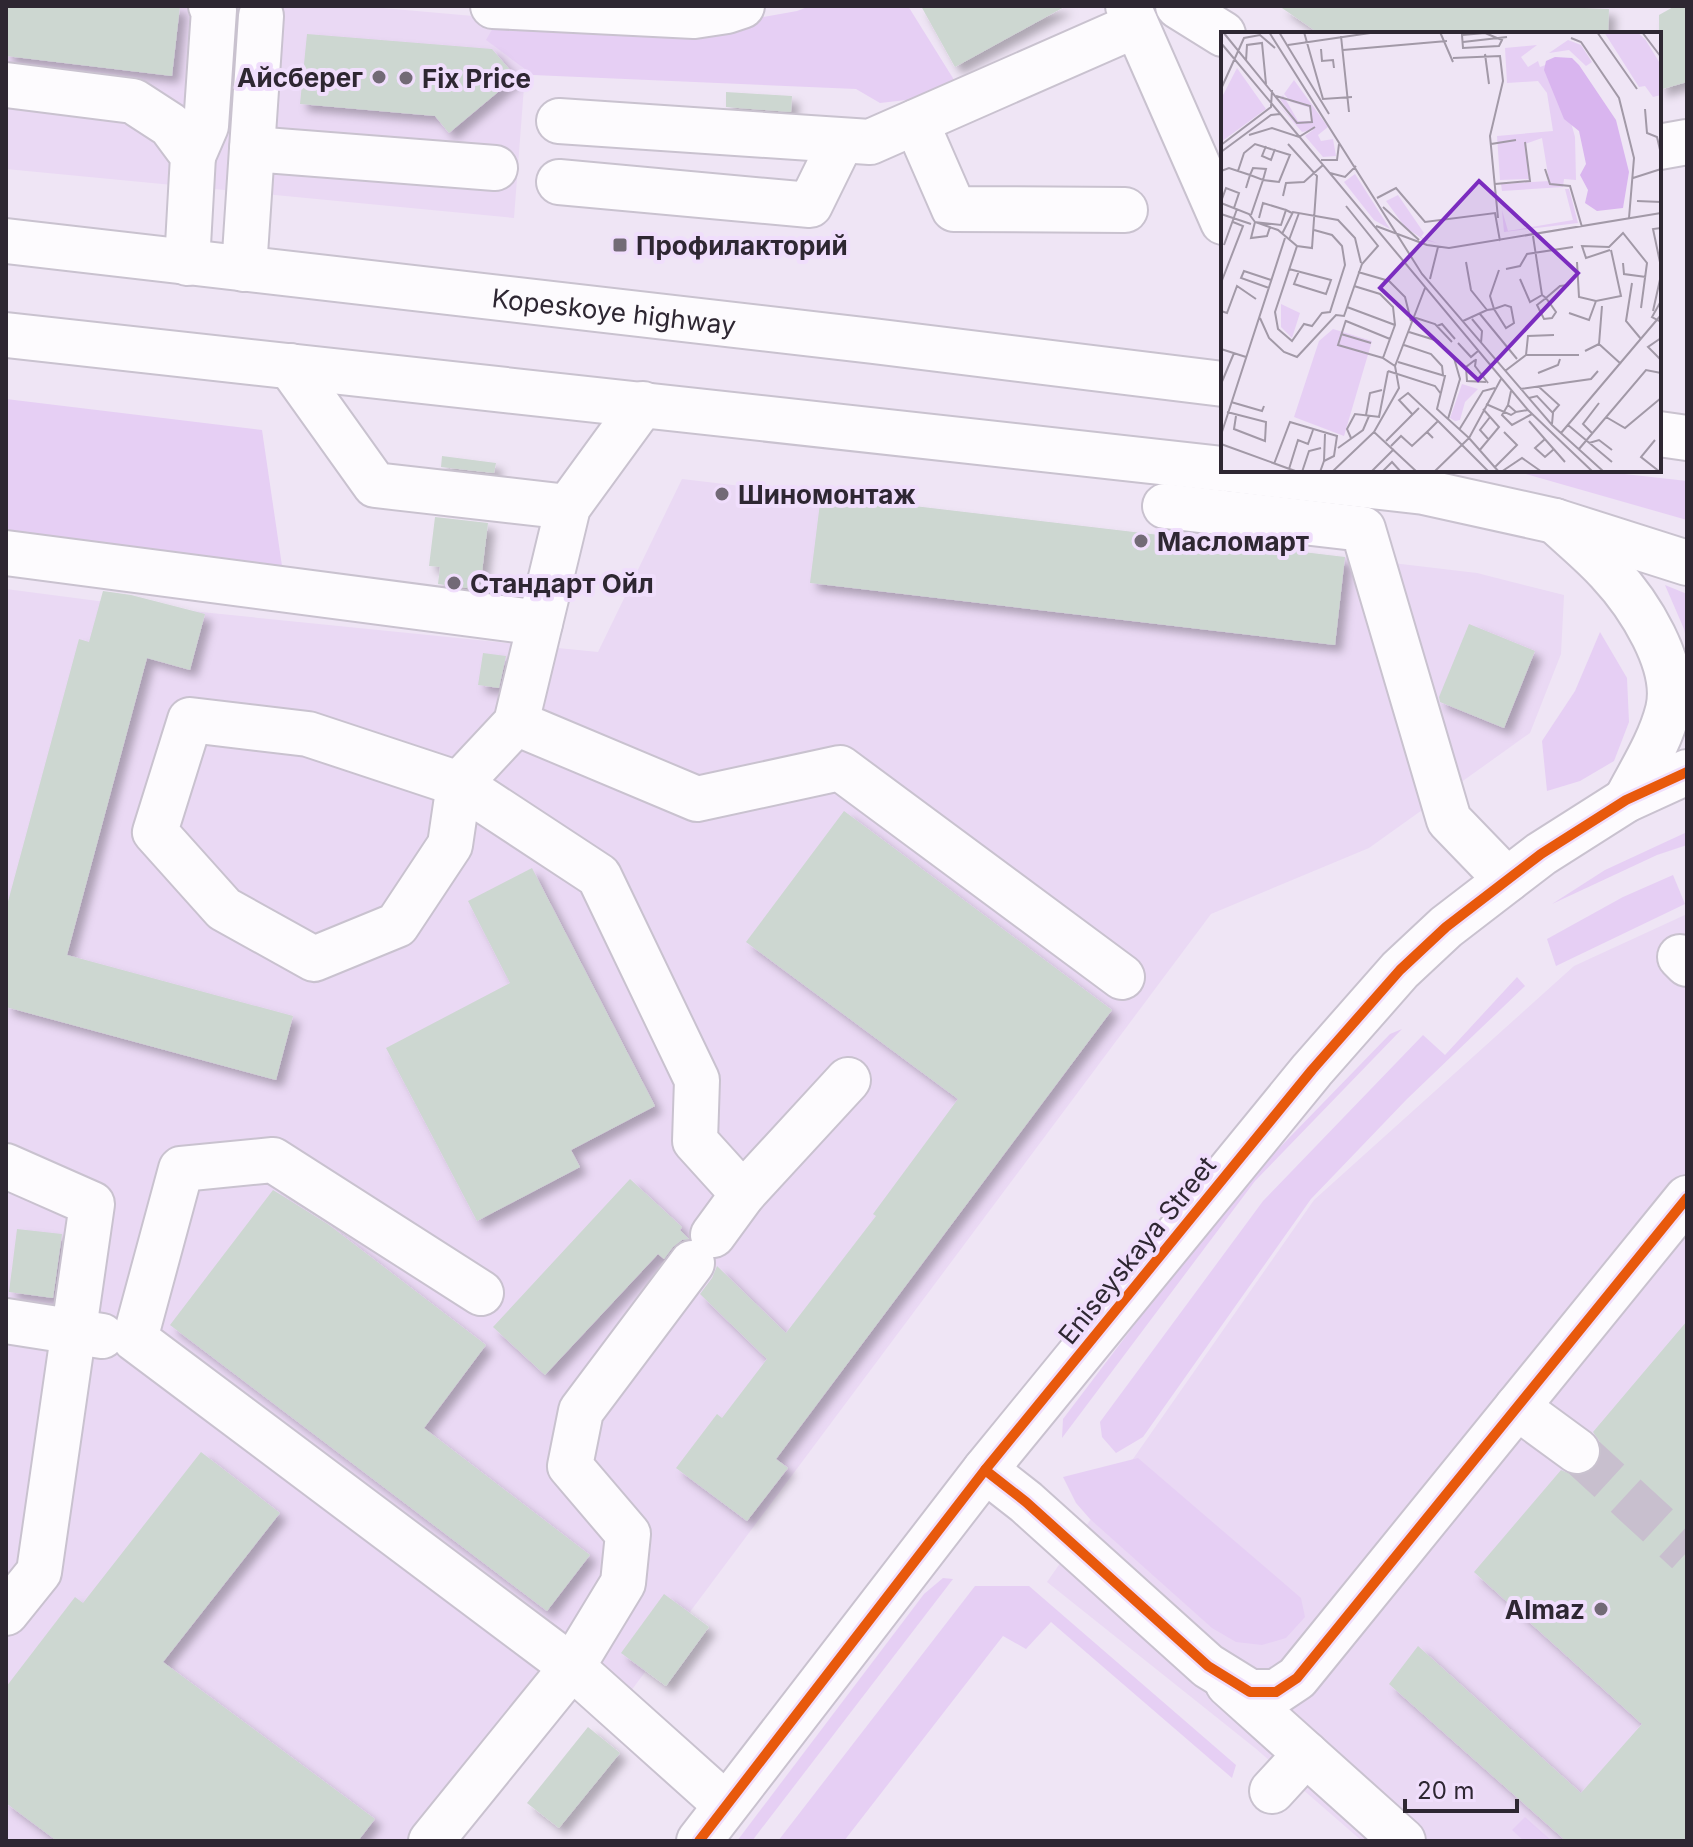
<svg xmlns="http://www.w3.org/2000/svg" width="1693" height="1847" viewBox="0 0 1693 1847" font-family="Inter,sans-serif">
<style>
.built{fill:#ead9f4}
.green{fill:#e6cff4}
.building{fill:#cdd7d1;filter:url(#shadow)}
.lines{fill:none;stroke-linecap:round;stroke-linejoin:round}
.minor-tunnel{stroke:#c8bfce;stroke-width:44;stroke-dasharray:44 22;stroke-linecap:butt}
.minor-casing{stroke:#c9c2cf;stroke-width:48}
.major-casing{stroke:#c9c2cf;stroke-width:48}
.minor{stroke:#fdfbfe;stroke-width:44}
.major{stroke:#fdfbfe;stroke-width:44}
.cycleway-casing{stroke:#f0defc;stroke-width:15}
.cycleway{stroke:#e8590c;stroke-width:10}
.poi-dot{fill:#726a76;stroke:#f0defc;stroke-width:3}
.labels{text-anchor:middle;dominant-baseline:central;stroke-width:8;stroke-linejoin:round;paint-order:stroke}
.poi-label{font-size:26px;font-weight:bold;fill:#2e2732;stroke:#f0defc;text-anchor:start}
.street-label{font-size:26px;fill:#2e2732;stroke:#f0defc}
.inset-road{fill:none;stroke:#a299a7;stroke-width:2}
.view{fill:#7b2cbf;fill-opacity:0.15;stroke:#7b2cbf;stroke-width:4}
.inset-edge{fill:none;stroke:#2e2732;stroke-width:4}
</style>
<defs>
<filter id="shadow"><feDropShadow dx="7" dy="7" stdDeviation="4" flood-color="#0004"/></filter>
</defs>
<rect width="100%" height="100%" fill="#efe5f5"/>
<g class="built">
<polygon points="6,6 360,6 529,21 514,218 6,169"/>
<polygon points="682,479 1477,573 1564,595 1561,654 1530,733 1369,848 1211,914 610,1719 545,1674 428,1841 6,1841 6,589 121,604 598,652"/>
<polygon points="1687,914 1687,1841 1362,1841 1255,1748 1047,1582 1314,1200 1574,966"/>
</g>
<g class="green">
<polygon points="810,6 908,6 956,83 941,96 880,103 856,89 533,75 486,40 501,14 689,30 797,11"/>
<polygon points="6,399 262,430 282,566 6,547"/>
<polygon points="1512,470 1589,470 1687,481 1687,520"/>
<polygon points="1665,585 1687,594 1687,643 1684,629"/>
<polygon points="1600,632 1627,678 1629,722 1614,761 1580,781 1547,791 1542,741 1575,691"/>
<polygon points="1687,832 1687,845 1657,855 1552,904 1605,870"/>
<polygon points="1673,875 1685,904 1556,966 1547,939 1623,897"/>
<polygon points="1517,977 1525,986 1407,1099 1311,1199 1143,1437 1116,1453 1102,1437 1100,1422 1263,1201 1423,1035 1445,1055"/>
<polygon points="1402,1029 1255,1181 1062,1438 1063,1419 1211,1224 1252,1176 1390,1034"/>
<polygon points="1138,1458 1301,1598 1305,1617 1286,1638 1262,1645 1236,1642 1212,1628 1090,1519 1076,1503 1063,1477"/>
<polygon points="943,1578 953,1579 752,1841 737,1841 924,1594"/>
<polygon points="975,1586 1029,1586 1236,1765 1232,1778 1051,1622 1026,1649 1003,1636 844,1841 778,1841"/>
<polygon points="1525,1817 1552,1841 1524,1841 1512,1830"/>
</g>
<g class="building">
<polygon points="6,6 180,6 172,76 6,56"/>
<polygon points="921,6 1066,6 955,67"/>
<polygon points="1279,6 1534,6 1609,9 1608,34 1320,34"/>
<polygon points="1675,6 1687,6 1687,82 1659,90 1659,15"/>
<polygon points="307,34 492,49 516,77 449,133 435,116 300,104"/>
<polygon points="726,92 792,96 791,112 726,107"/>
<polygon points="442,456 496,463 494,473 441,467"/>
<polygon points="821,495 1345,557 1335,645 810,583"/>
<polygon points="435,517 488,523 482,572 476,571 474,589 438,584 440,567 429,566"/>
<polygon points="103,591 131,595 205,614 190,670 147,658 67,955 293,1016 276,1080 6,1007 6,909 79,639 89,642"/>
<polygon points="1469,624 1535,651 1504,728 1440,702 1439,697"/>
<polygon points="483,653 506,656 499,688 478,685"/>
<polygon points="844,811 1112,1010 776,1459 788,1468 747,1521 676,1468 717,1414 722,1418 767,1359 700,1294 712,1278 717,1266 786,1333 876,1216 873,1214 958,1099 746,942"/>
<polygon points="532,868 655,1106 571,1150 580,1167 477,1221 386,1048 510,983 468,901"/>
<polygon points="630,1179 682,1227 680,1230 689,1239 682,1240 673,1247 664,1259 658,1254 545,1375 493,1327"/>
<polygon points="273,1190 329,1225 486,1345 424,1428 590,1555 547,1611 170,1325"/>
<polygon points="17,1229 62,1234 53,1298 9,1292"/>
<polygon points="1687,1321 1687,1841 1566,1841 1389,1684 1418,1646 1581,1793 1642,1724 1474,1572 1561,1470 1575,1476 1588,1473 1597,1466 1602,1453 1600,1442 1593,1432"/>
<polygon points="201,1452 280,1513 163,1662 375,1819 358,1841 57,1841 6,1803 6,1687 75,1597 83,1603"/>
<polygon points="664,1594 709,1627 666,1686 621,1653"/>
<polygon points="588,1727 620,1753 559,1828 527,1803"/>
</g>
<g class="lines">
<polyline class="minor-tunnel" points="1577,1451 1687,1552"/>
<g class="minor-casing">
<g id="minor">
<polyline points="493,6 694,16 727,11 742,6"/>
<polyline points="1128,6 1223,222"/>
<polyline points="1178,6 1223,34"/>
<polyline points="6,85 133,101 170,125 193,156 187,263"/>
<polyline points="559,121 870,142 1136,25"/>
<polyline points="916,122 954,209 1125,210"/>
<polyline points="1659,147 1687,142"/>
<polyline points="252,149 261,16"/>
<polyline points="193,156 206,126 214,10 211,6"/>
<polyline points="559,182 810,205 841,142"/>
<polyline points="244,269 252,149 495,168"/>
<polyline points="290,366 375,485 568,507"/>
<polyline points="643,404 568,507 516,723 459,784 450,845 397,925 314,959 224,909 155,832 190,720 308,734 459,784 599,876 697,1080 695,1141 743,1194"/>
<polyline points="1165,506 1363,529 1449,820 1507,880"/>
<path d="M1555,521c18,17 38,33 54,51 29,31 70,93 59,138 -8,32 -27,61 -42,90"/>
<polyline points="6,553 540,623"/>
<polyline points="516,723 697,799 840,768 1122,977"/>
<polyline points="1680,957 1687,964"/>
<polyline points="6,1166 92,1204 39,1572 6,1613"/>
<polyline points="713,1235 743,1194 848,1080"/>
<polyline points="481,1293 273,1160 181,1169 135,1339 572,1667 726,1805"/>
<polyline points="6,1321 102,1336"/>
<polyline points="1517,1407 1577,1451"/>
<polyline points="985,1470 1026,1502 1208,1666 1250,1692 1276,1692 1297,1678 1687,1198"/>
<polyline points="1228,1684 1403,1841"/>
<polyline points="1272,1791 1306,1754"/>
<polyline points="431,1841 572,1667 623,1583 628,1534 570,1466 581,1411 692,1263"/>
<polyline points="699,1841 985,1470 1312,1070 1400,970 1446,927 1541,854 1626,800 1687,772"/>
</g>
</g>
<g class="major-casing">
<g id="major">
<path id="s1" d="M6,241l867,100 350,43"/>
<polyline points="6,335 1223,469"/>
<polyline points="1659,434 1687,438"/>
<polyline points="1233,470 1424,492 1555,521 1687,563"/>
</g>
</g>
<use href="#minor" class="minor"/>
<use href="#major" class="major"/>
<g class="cycleway-casing">
<g id="cycleway">
<polyline points="985,1470 1026,1502 1208,1666 1250,1692 1276,1692 1297,1678 1687,1198"/>
<polyline points="699,1841 985,1470 1312,1070 1400,970 1446,927 1541,854 1626,800 1687,772"/>
</g>
</g>
<use href="#cycleway" class="cycleway"/>
</g>
<g class="poi-dot">
<circle cx="379" cy="77" r="8"/>
<circle cx="406" cy="78" r="8"/>
<rect x="612" y="237" width="16" height="16" rx="4"/>
<circle cx="722" cy="494" r="8"/>
<circle cx="1141" cy="541" r="8"/>
<circle cx="454" cy="583" r="8"/>
<circle cx="1601" cy="1609" r="8"/>
</g>
<g class="labels">
<g class="poi-label">
<text x="363" y="77" text-anchor="end">Айсберег</text>
<text x="422" y="78">Fix Price</text>
<text x="636" y="245">Профилакторий</text>
<text x="738" y="494">Шиномонтаж</text>
<text x="1157" y="541">Масломарт</text>
<text x="470" y="583">Стандарт Ойл</text>
<text x="1585" y="1609" text-anchor="end">Almaz</text>
</g>
<g class="street-label">
<text stroke="none"><textPath href="#s1" startOffset="612">Kopeskoye highway</textPath></text>
<text transform="translate(1137 1250) rotate(-51)">Eniseyskaya Street</text>
</g>
</g>
<g transform="translate(1221 32)">
<rect width="440" height="440" fill="#efe5f5"/>
<path d="M383,0h33l8,7 16,26v30l-8,2 -8,-11 -6,1zM347,8l13,5 11,17 -6,4 -17,-16 -20,3zM316,13l-16,12 7,10 10,-6 2,6 8,-3 14,26 13,47 1,43 -12,-1 -1,8 -61,4 -1,-7 48,-3 -7,-43 -17,6 4,35 -29,1 -3,-44 56,-5 -6,-38 -9,-12 -31,2 -2,-35zM16,36l29,41 -45,33v-43zM73,48l34,47 -10,8 3,6 12,-2 3,17 -13,1 -18,-21 8,-6 -11,2 -25,-29 18,19 -15,-23 3,-4 15,26h14l-1,-13 -20,-6 -7,-8zM134,142l35,55 -16,-9 -30,-38zM344,157h4l9,34 -74,9 -2,-22 6,21 65,-11zM177,163l26,38 -3,4 16,6 -13,-3 -19,-13 -19,-26zM60,272l19,9 -8,25 -11,-11zM112,297l39,12 -28,95 -50,-19 25,-76zM241,352l16,5 -13,13 -5,18 -5,1 -5,-3z" fill="#e6cff4"/>
<path d="M334,25l17,1 7,7 37,55 13,52 -6,36 -26,3 -12,-8 3,-13 -8,-15 6,-11 -7,-33 -15,-12 -20,-49 2,-9z" fill="#d9b5ef"/>
<path class="inset-road" d="M2,0l74,91 15,-1 -2,-16 -34,-10M48,0l153,242 130,151 52,47M58,0l50,82M83,0l19,67 29,-2M219,0l13,30M376,0l40,57M421,0l19,25M264,1l17,7 -3,6 -36,2 -1,-13zM120,4l8,76M350,6l10,4 38,56 15,60 -5,60M242,10l44,-5M0,11l307,367 65,62M67,13l89,-13M100,17l1,12 11,-1 1,8M122,18l104,-9M264,22l4,30M232,26l47,-2 3,25 -13,55 8,82M25,29l1,-16 15,-2 4,41M0,57l23,-51 16,-3 15,13M424,77l2,24 10,4 4,17M28,103l23,-7 27,9 16,-10M270,112l25,-4M0,113l50,-38 1,-17M45,114l-4,10 9,4 4,-11M0,120l50,-37 9,-1M100,128h16l2,-16M324,137l5,15 20,2 12,41M0,139l8,-3 21,7 13,5 3,-11 -13,-1 -3,7 -4,13M17,139l6,-18 11,-9 35,11 -11,27 -16,-2 -12,35M109,141l15,4 11,-11M412,146l28,-9M274,152l35,-3 -5,-39M62,164l3,-13 18,-1 19,-17M156,166l19,-10 29,34 70,-9 5,28M1,167l4,-11 13,5 -5,15M416,169l24,1M0,171l28,11 6,8 23,8 19,16 15,2 5,-72 -29,-32M162,175l36,33M0,182l30,10M38,186l4,-15 23,7M33,190l27,3 5,-15 6,3M34,190l-4,16 16,-2 3,-9M155,194l51,19 22,3 212,-35M440,196l-8,1 8,38M61,202l11,-22 45,8 17,18 6,25M68,208l10,-27M3,213l13,-36M76,214l-22,66 3,17 14,12 12,-17 8,2 10,-13 8,-1 15,-47 -3,-19 -10,-11 -18,-5M389,218l-24,8 -4,-12 27,1 14,-14 24,30 -6,45M245,230l5,28 16,20M356,230l2,35 17,4 25,-5 -10,-46M402,231l1,11 22,3M68,237l42,11 -5,14 -32,-10 5,-13M285,237l14,-3 7,-12 46,-7M137,240l31,9 16,16 6,24M209,247l8,-32M299,247l10,23 12,-7 -9,-59M0,251l22,-57 -10,-4M411,251l-6,38 15,18M133,254l26,8 13,13 2,18 -12,33 12,8 30,-78M48,256l-28,-10 3,-7 27,9M321,263l4,3 10,14 -4,6 -8,1 -7,-14 9,-7 14,-12 9,-1M440,269l-9,16 9,5M126,275l48,18M0,279l6,2 10,-27 19,13M432,279l8,-36M348,281l20,7 7,-19M259,282l37,45M192,285l22,7 17,18M39,286l9,20 15,14 13,5 39,-42 8,1 18,-52 16,-18 -32,-40M251,287l10,12 -1,12M125,288l-8,25 45,13M125,289l44,18M242,289l24,-11 7,-1 11,-4 6,2 3,16 -8,5 -12,-19 -4,-13 9,-26M216,294l5,-2 13,15M188,300l29,9 16,17 6,21 -12,40 21,19 -35,34M120,302l30,9M440,306l-13,9 13,13M237,311l13,14 7,-6M378,312l22,20M183,313l27,9 11,12 1,9M0,317l25,8M364,319l14,-7 3,-38M305,323l2,-19 26,-1M255,327l-1,7 13,17M254,328l-9,7 1,14 19,1M177,330l47,14 -8,33 11,10M167,339l47,15 6,8M284,339l21,-16h53M317,341l20,-8 2,-6M0,352l13,-31M317,354l21,19 -6,7M299,357l71,-10 7,-8M290,359l-3,14 8,7 12,-2M308,366l8,-2 16,17 -1,11M10,370l31,9 2,-5M265,372l25,11 5,-3M287,373l-6,10 10,10 20,-11M6,380l39,10 -1,19 -31,-12 2,-13M145,383l4,-22 12,-3M192,383l-14,-15 9,-7 30,28 -11,11M158,385l9,-46M385,385l19,11 36,-30M217,389l51,51M308,389l36,41M347,393l44,37M238,398l24,-39 12,-3M153,400l25,-44 -4,-22M153,400l43,40M340,401l100,-118M371,401l-9,-9 16,-21M0,403l64,-197M130,406l-4,-9 8,-15 25,3M324,407l-10,9 10,9 9,-8M268,408l-9,-10 10,-13M434,408l-14,17 19,15M165,409l33,-33M368,411l10,-3 13,10M0,412l77,28M170,414l10,-10 11,10 15,-14 6,6M117,416l25,-18 6,-14M358,417l67,-79 15,3M258,419l20,-24 -16,-18M103,429l1,-27M53,432l16,-42 47,14 -3,20 -10,5 -4,11M273,436l23,-23 -13,-13M68,437l9,-29 10,4 5,-14M81,440l7,-21 12,-3M111,440l42,-40M150,440l23,-23M161,440l10,-10 9,10M278,440l-30,-34 32,-59M280,440l21,-14 20,14"/>
<path class="view" d="M258,149l99,92 -100,107 -98,-92z"/>
<rect width="440" height="440" class="inset-edge"/>
</g>
<rect width="1693" height="1847" fill="none" stroke="#2e2732" stroke-width="16"/>
<path d="M1405 1799v12h112v-12" fill="none" stroke="#2e2732" stroke-width="4"/>
<text x="1417" y="1799" font-size="24" fill="#2e2732" stroke="#f0defc" stroke-width="6" paint-order="stroke">20 m</text>
</svg>
